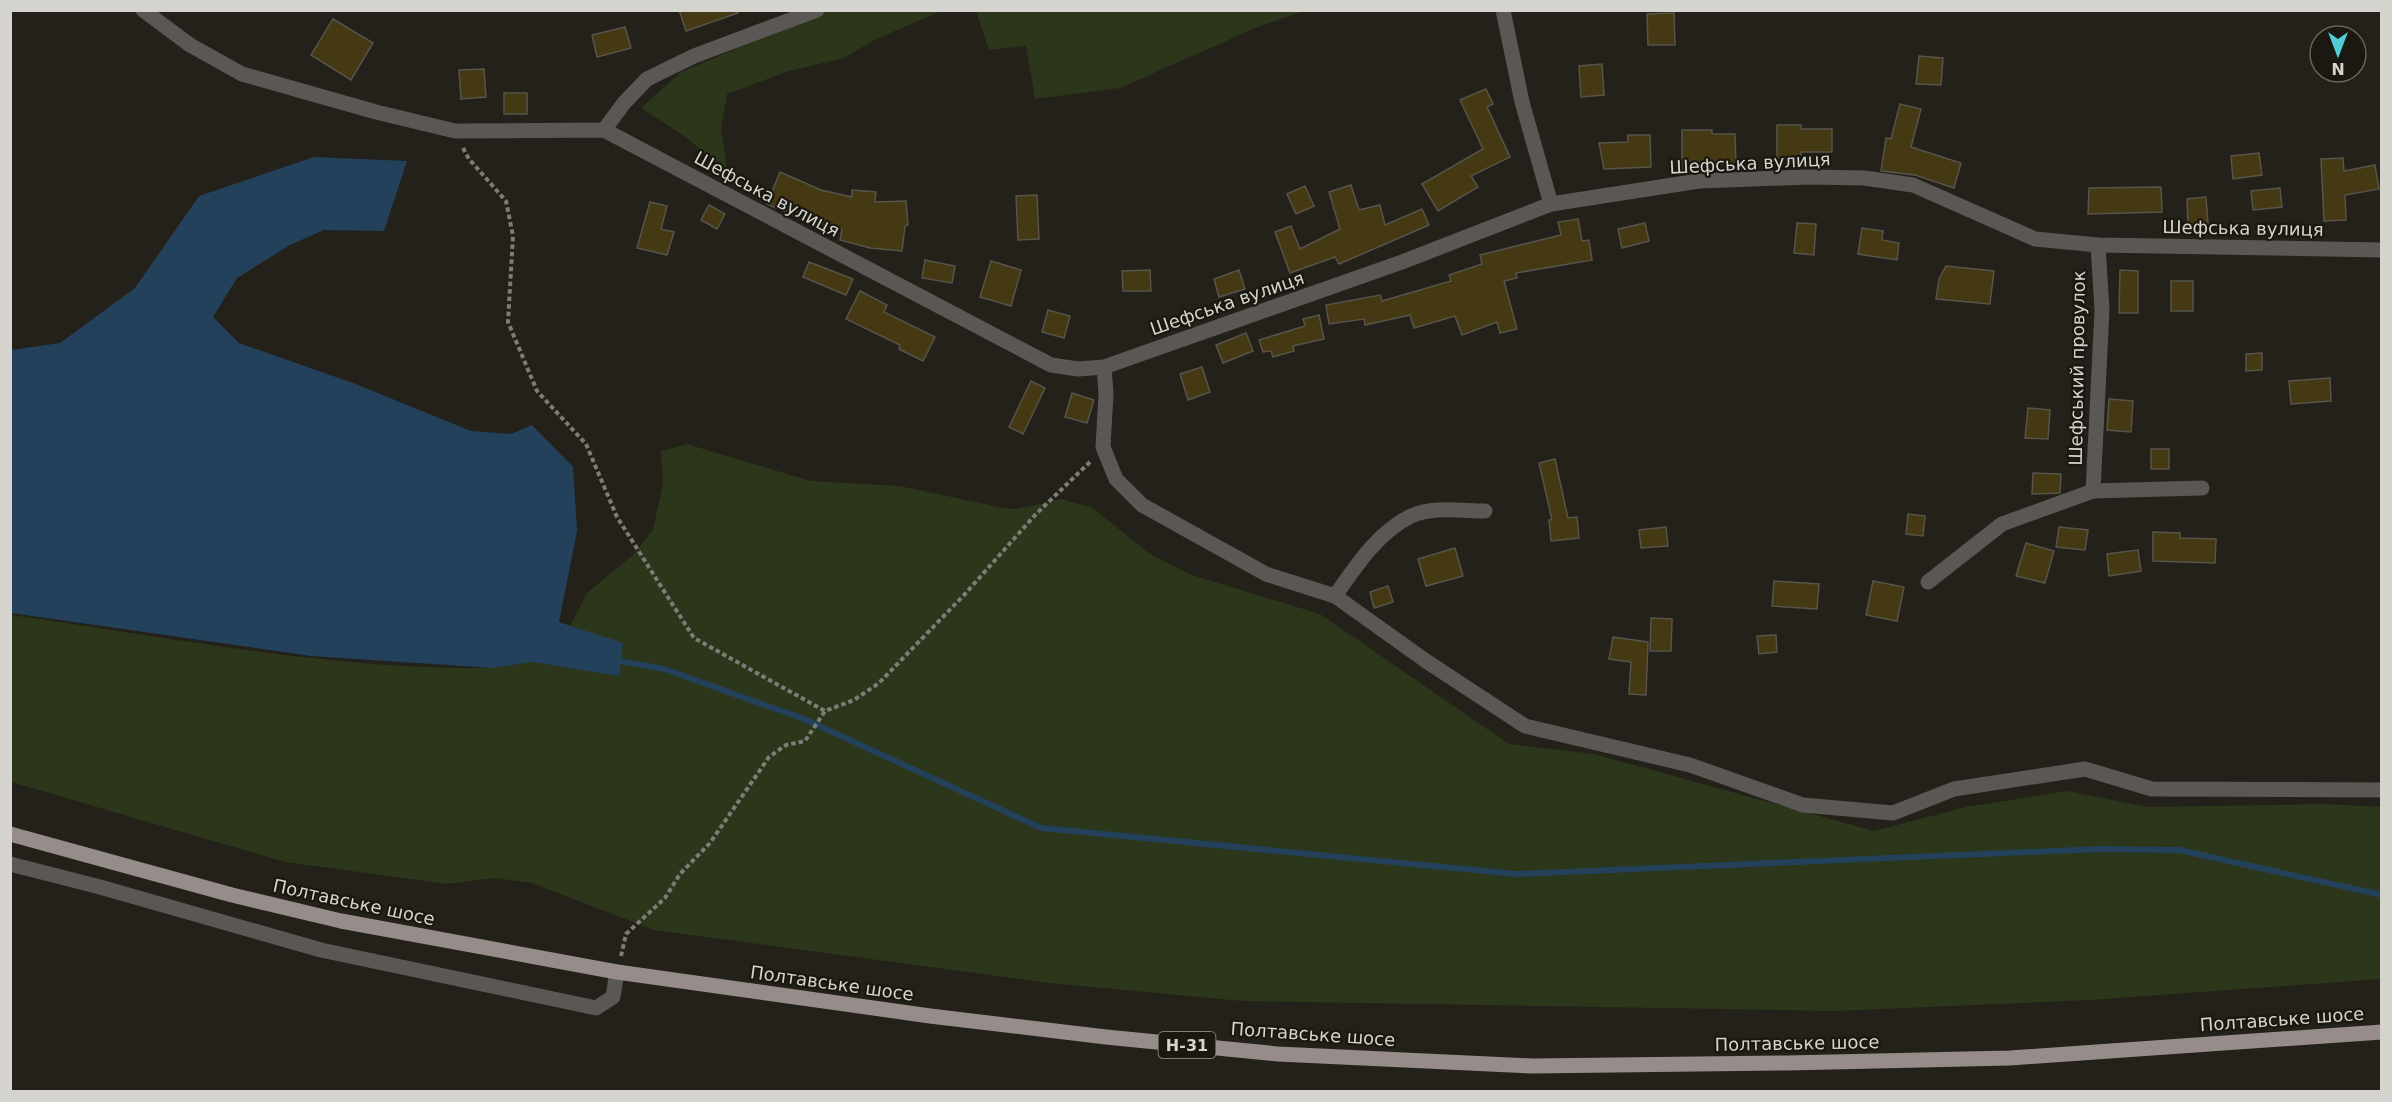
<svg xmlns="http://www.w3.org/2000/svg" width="2392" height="1102" viewBox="0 0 2392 1102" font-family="'DejaVu Sans',sans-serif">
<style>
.green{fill:#2b361a}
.water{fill:#24415b}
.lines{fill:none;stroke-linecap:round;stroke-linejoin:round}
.stream{stroke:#24415b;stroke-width:6}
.building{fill:#443912;stroke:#56544b;stroke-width:1.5}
.path{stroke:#7e7c76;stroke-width:4;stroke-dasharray:4.5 3;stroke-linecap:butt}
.minor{stroke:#5b5755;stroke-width:15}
.major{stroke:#968c89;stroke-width:15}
.labels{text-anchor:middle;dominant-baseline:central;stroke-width:4.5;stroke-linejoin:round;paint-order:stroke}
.shield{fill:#1a1810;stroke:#9d9c95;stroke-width:1.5}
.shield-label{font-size:16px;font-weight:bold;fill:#d5d4ce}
.street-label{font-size:18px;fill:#d5d4ce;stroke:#1a1810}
</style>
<rect width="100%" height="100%" fill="#23211a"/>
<g class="green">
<polygon points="826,11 942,11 876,39 844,58 786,72 727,94 721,129 728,174 687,138 641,108 681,72"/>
<polygon points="976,11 976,10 1305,11 1260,26 1120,88 1035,99 1026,46 989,50"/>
<path d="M687,444l124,37 89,5 104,22 13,1 44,-10 30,8 59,47 42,21 128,39 189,130 85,10 280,77 92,-24 101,-16 81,16 177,-3 56,3v172l-290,21 -257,11 -592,-10 -193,-18 -395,-53 -122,-47 -37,-5 -48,6 -162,-22 -274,-80v-167c151,21 305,52 458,53 24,0 49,-5 73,-7l22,-23 23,-45 46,-38 20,-25 10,-47 -2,-32z"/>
</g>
<polygon class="water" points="314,157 407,161 384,231 324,230 290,245 237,278 213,317 239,343 353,383 471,431 511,434 532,425 573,467 577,531 559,622 623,643 619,676 533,662 492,668 311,656 11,613 11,350 60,343 135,288 199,196"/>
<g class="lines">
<polyline class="stream" points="614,660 664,669 804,719 1041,828 1516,874 2101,849 2179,850 2382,895"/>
</g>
<g class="building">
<polygon points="679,10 738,10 738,13 686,31"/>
<polygon points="1674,13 1675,45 1648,45 1647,14"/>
<polygon points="333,19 373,43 351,80 311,55"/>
<polygon points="625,27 631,48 597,57 592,35"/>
<polygon points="1919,56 1943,58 1941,85 1916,84"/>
<polygon points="1602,64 1604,95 1581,97 1579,66"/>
<polygon points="484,69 486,97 461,99 459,70"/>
<polygon points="1486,89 1493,104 1487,107 1510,157 1471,176 1478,187 1438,211 1422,184 1483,149 1460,100"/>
<rect x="504" y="93" width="23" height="21"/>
<polygon points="1900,104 1921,109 1911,147 1961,163 1954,188 1915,175 1881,171 1886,138 1891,139"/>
<polygon points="1777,125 1801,125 1801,129 1832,129 1832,152 1801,152 1801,159 1777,159"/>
<polygon points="1682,130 1712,130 1712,134 1735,134 1736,164 1712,164 1712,171 1682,171"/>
<polygon points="1628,135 1650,135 1651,167 1604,169 1599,143 1628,142"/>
<polygon points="2259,153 2262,175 2233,179 2231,156"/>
<polygon points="2343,158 2344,171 2375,165 2379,189 2345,195 2346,220 2324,221 2321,159"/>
<polygon points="780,172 821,190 852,197 852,190 876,192 875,202 906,201 908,225 905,226 902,251 870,248 840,240 842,229 807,221 767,204"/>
<polygon points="1351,185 1359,210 1380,205 1385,225 1422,209 1429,225 1339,264 1335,257 1290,273 1275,232 1291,226 1300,249 1340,229 1329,192"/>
<polygon points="1305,186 1314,206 1296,214 1287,194"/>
<polygon points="2161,187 2162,212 2088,214 2089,188"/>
<polygon points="2280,188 2282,207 2253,210 2251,191"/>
<polygon points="1037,195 1039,239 1018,240 1016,196"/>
<polygon points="2206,197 2208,224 2188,225 2187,199"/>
<polygon points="650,202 667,206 661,229 674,232 667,255 637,248"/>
<polygon points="709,205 725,214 717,229 701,220"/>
<polygon points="1578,219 1582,241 1589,240 1592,260 1516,273 1517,278 1504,281 1517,329 1500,333 1497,322 1462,335 1455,316 1414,328 1410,315 1365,325 1364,319 1329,324 1326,305 1380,295 1382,301 1451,281 1449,275 1482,264 1480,255 1561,235 1558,222"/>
<polygon points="1645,223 1649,241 1622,248 1618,229"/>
<polygon points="1797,223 1816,224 1814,255 1794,253"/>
<polygon points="1862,228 1883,231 1882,240 1899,243 1897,260 1858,254"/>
<polygon points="925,260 955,266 952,283 922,278"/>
<polygon points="991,261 1021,270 1011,306 980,297"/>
<polygon points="809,262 853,279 846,295 803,277"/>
<polygon points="1946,266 1994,271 1990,304 1936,299 1939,279"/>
<polygon points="1150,270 1151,291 1123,291 1122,271"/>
<polygon points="1239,270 1245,289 1219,297 1214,279"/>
<polygon points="2120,270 2138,271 2138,313 2119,313"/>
<rect x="2171" y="281" width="22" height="30"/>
<polygon points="860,291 887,305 884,312 935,337 923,361 899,349 900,345 846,319"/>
<polygon points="1048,310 1070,316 1064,338 1042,332"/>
<polygon points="1319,315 1324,339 1293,346 1294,351 1273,357 1271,351 1263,352 1259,340 1305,326 1303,319"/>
<polygon points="1246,333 1253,351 1223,363 1216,345"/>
<polygon points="2262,353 2262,370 2246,371 2246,354"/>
<polygon points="1202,367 1210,392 1188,400 1180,374"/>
<polygon points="2330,378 2331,401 2291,404 2289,381"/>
<polygon points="1031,381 1045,388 1023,434 1009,427"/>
<polygon points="1072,393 1094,400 1087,423 1065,417"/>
<polygon points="2109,399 2133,401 2131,432 2107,430"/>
<polygon points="2028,408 2050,410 2048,439 2025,438"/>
<rect x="2151" y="449" width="18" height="20"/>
<polygon points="1555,459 1568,518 1577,517 1579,538 1551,541 1549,520 1552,520 1539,463"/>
<polygon points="2033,473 2061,474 2060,493 2032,494"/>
<polygon points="1908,514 1925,516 1923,536 1906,534"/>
<polygon points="1666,527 1668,546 1641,548 1639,530"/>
<polygon points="2059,527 2088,530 2085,550 2056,547"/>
<polygon points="2153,532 2180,533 2180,538 2216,539 2215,563 2153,561"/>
<polygon points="2026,543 2054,551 2045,583 2016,576"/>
<polygon points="1455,548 1463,576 1426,586 1418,559"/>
<polygon points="2138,550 2141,571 2109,576 2107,554"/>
<polygon points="1774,581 1819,584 1817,609 1772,606"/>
<polygon points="1873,581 1904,587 1897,621 1866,615"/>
<polygon points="1388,586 1393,602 1374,608 1370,592"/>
<polygon points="1651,618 1672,619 1671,651 1650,651"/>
<polygon points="1776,635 1777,652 1759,654 1757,636"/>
<polygon points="1613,637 1648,642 1646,695 1629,694 1631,662 1609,659"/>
</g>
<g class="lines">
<g class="path">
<polyline points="463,148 469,159 506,201 513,236 508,322 537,391 586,444 617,517 657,580 694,638 825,711"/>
<polyline points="621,956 626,934 665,898 680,874 710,843 769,757 786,745 805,741 825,711 854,700 879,683 965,594 1036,514 1090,462"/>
</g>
<g class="minor">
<polyline points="143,10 190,45 242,74 376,112 455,131 604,130 1051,365 1078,369 1104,367 1402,262 1551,204 1699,181 1809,177 1864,178 1913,185 2035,239 2098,245 2382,250"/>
<polyline points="1503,10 1522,102 1551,204"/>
<polyline points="604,130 624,103 647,79 694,56 817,10"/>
<polyline points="1104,367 1106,394 1103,447 1116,479 1142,505 1266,574 1335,596 1426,661 1525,726 1690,765 1803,805 1893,813 1954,789 2085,769 2152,789 2382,790"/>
<polyline points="2093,491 2102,310 2098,245"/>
<polyline points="1928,582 2002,524 2093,491 2202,488"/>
<path d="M1335,596c21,-30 43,-64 76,-80 21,-10 52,-5 74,-5"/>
<polyline points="10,864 100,887 321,950 596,1008 613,997 617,972"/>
</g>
<polyline class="major" points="10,834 232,895 341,921 617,972 930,1016 1106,1037 1278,1054 1532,1066 1787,1063 2010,1058 2382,1032"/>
</g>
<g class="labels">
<rect class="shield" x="1158.5" y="1032" width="57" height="26" rx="4.5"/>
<g class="shield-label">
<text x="1187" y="1045">Н-31</text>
</g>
<g class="street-label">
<text transform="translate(1750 163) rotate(-3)">Шефська вулиця</text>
<text transform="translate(767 194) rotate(28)">Шефська вулиця</text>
<text transform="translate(2243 228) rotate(1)">Шефська вулиця</text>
<text transform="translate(1227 303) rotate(-19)">Шефська вулиця</text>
<text transform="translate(2077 368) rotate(-89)">Шефський провулок</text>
<text transform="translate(354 902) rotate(12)">Полтавське шосе</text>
<text transform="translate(832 983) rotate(8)">Полтавське шосе</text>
<text transform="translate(2282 1019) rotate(-4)">Полтавське шосе</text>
<text transform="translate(1313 1034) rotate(4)">Полтавське шосе</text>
<text transform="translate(1797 1043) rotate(-1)">Полтавське шосе</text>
</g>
</g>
<rect width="2392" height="1102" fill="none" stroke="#d5d4ce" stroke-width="24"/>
<g transform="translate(2338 54) rotate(180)"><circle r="28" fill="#1a1810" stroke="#65635c" stroke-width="1.5"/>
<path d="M0-4.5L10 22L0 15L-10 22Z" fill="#51ccd3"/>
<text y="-9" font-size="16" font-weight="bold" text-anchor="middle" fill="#d5d4ce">N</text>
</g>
</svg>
